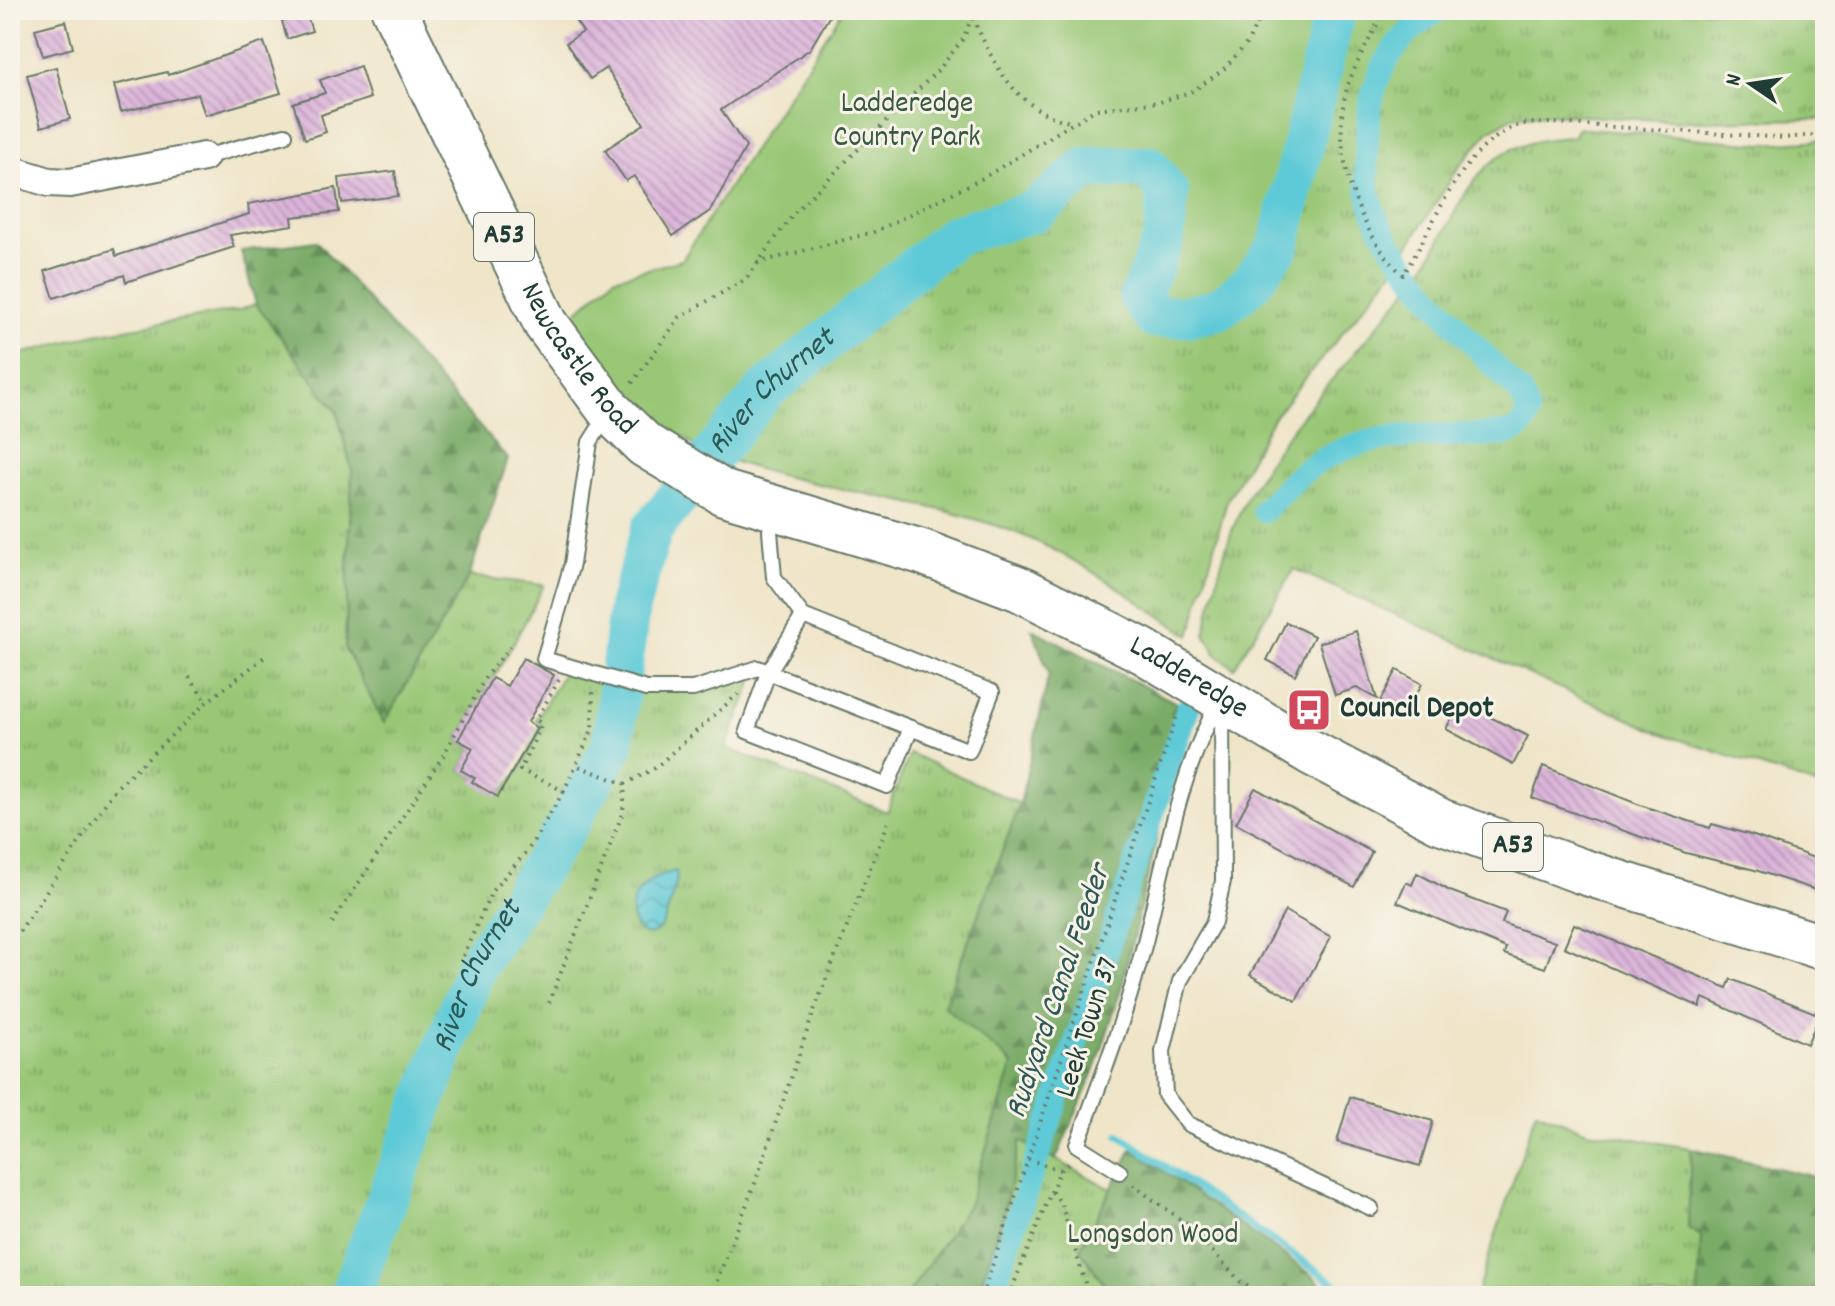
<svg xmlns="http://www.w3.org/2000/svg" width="1835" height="1306" viewBox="0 0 1835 1306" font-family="Dekko,sans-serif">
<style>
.grass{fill:url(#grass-tufts);stroke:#5c8255;stroke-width:2}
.forest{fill:url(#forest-firs);stroke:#4c744e;stroke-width:2}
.park{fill:#99c776;stroke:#5c8255;stroke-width:2}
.water{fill:url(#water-waves);stroke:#3e8486;stroke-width:2}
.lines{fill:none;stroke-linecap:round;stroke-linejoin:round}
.stream{stroke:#5ecad7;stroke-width:7}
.canal{stroke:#5ecad7;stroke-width:24}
.river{stroke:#5ecad7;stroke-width:42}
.building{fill:url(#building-back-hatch)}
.lane-casing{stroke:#687868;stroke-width:18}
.street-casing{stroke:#687868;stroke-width:32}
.highway-casing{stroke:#687868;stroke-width:48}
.path{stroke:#687868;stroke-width:4;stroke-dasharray:2 6;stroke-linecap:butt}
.lane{stroke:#fff;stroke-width:14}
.street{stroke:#fff;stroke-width:28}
.highway{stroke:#fff;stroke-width:44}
.labels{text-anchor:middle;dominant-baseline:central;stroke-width:6;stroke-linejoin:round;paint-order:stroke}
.shield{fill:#f7f3e8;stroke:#60746a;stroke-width:2}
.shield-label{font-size:28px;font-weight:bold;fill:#1f3d34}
.park-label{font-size:30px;fill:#375941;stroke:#f7f3e8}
.street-label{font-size:30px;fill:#1f3d34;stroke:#f7f3e8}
.poi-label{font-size:30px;font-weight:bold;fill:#1f3d34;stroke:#f7f3e8;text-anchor:start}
.water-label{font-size:32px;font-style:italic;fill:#2c5955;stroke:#f7f3e8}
</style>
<defs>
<pattern id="grass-tufts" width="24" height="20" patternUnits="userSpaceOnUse" patternTransform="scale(2)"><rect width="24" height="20" fill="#99c776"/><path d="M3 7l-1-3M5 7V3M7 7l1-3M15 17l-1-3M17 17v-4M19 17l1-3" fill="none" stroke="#7ca362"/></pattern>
<pattern id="forest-firs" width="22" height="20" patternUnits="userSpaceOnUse" patternTransform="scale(2)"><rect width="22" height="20" fill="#7aac67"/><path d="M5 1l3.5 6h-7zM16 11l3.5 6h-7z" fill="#638d56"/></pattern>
<pattern id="water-waves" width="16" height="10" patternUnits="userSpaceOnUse" patternTransform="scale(2)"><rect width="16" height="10" fill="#5ecad7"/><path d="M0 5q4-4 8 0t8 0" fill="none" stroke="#4da5af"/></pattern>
<pattern id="building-back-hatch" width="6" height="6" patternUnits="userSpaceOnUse" patternTransform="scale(2)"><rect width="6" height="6" fill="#dcb4da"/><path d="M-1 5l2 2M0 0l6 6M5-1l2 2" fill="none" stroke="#b294b2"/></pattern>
</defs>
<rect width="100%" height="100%" fill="#f7f3e8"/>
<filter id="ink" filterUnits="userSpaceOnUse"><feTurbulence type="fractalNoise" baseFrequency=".0125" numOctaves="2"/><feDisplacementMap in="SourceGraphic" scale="16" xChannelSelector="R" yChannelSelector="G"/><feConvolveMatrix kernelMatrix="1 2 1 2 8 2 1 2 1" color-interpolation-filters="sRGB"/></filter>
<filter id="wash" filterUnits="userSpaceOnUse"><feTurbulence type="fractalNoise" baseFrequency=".006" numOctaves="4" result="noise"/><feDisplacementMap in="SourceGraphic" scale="32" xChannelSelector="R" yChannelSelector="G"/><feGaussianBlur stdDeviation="1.8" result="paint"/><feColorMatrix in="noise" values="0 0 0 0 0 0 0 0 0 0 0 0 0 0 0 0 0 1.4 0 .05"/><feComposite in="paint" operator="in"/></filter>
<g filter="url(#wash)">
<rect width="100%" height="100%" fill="#efe5c9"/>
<g class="grass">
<path d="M948,10h877v109l-142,2 -137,-7 -33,3 -24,14 -30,36 -70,109 -116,142 -46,83 -37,135c-61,-40 -120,-86 -190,-109 -99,-34 -205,-37 -301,-79l56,-68 79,-61z"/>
<path d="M1578,128l184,16 63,-4v648l-165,-55 -366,-164 -60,99 -17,-13 -12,-20c9,-44 19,-93 40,-134 47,-89 124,-156 181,-237 23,-33 37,-82 71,-106 22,-16 50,-20 76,-21z"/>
<path d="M256,304l81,108 15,59 -7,177 39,74 85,-146 75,9c-26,54 -57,103 -86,155l15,8 -12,22 14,8 -2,3 26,15 21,-26 21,-45 -5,-5 30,-52 32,8 95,13 65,-21 -32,80 161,64 23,-59 110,51 -76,201 91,76 -14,60 90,48 -31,60 32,47h-128l-6,-3 -1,3h-967v-939l85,-23 145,-24z"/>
<polygon points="1536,1111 1587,1131 1691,1148 1688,1228 1702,1236 1698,1296 1476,1296"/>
</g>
<g class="forest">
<polygon points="316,241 508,459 469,576 384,723 345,648 352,471 337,412 256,304 241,251"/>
<polygon points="1032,629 1194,712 1166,799 1121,989 1096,1067 1056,1159 1020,1141 1003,1216 978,1292 984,1296 907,1296 968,1205 1013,1064 944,1006 1020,804 1049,674"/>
<polygon points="1691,1148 1825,1179 1825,1296 1698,1296 1701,1236 1688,1228"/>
<polygon points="1132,1149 1312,1275 1332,1296 1112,1296 1080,1249"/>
</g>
<polygon class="park" points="843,10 1322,10 1268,237 1241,276 1213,300 1189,308 1160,309 1150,295 1175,240 1177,187 1152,154 1080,157 1027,203 950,225 755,380 698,448 623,395 570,318 614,278 682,260"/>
<path class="water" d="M676,871c3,10 -4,25 -7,35 -17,74 -78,-17 7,-35z"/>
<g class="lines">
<polyline class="stream" points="1119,1135 1353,1296"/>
<g class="canal">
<path d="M1264,510c14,-14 29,-31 45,-42 63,-44 129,-29 199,-34 22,-9 24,-22 12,-41 -42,-45 -135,-134 -149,-191 -7,-29 -5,-56 -2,-85 4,-46 30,-84 70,-107"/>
<polyline points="991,1296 1188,708"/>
</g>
<path class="river" id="s1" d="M350,1296l126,-330 88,-135 48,-83 17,-141 23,-78 113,-138 190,-156 80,-24 51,-43 63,-1 19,26 -4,45 -24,58 14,21 36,-1 29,-7 31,-25 29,-38 56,-236"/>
</g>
<g id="blocks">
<g class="building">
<polygon points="284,10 305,10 312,31 287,39 282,21 287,20"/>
<polygon points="568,10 833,10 810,49 721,110 746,147 710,211 673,236 634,176 626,181 605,150 644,124 606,68 590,79 566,43 583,32"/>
<polygon points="66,21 73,48 43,56 35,29"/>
<polygon points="264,42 281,93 205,115 198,94 121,112 114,85 167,72 168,75"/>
<polygon points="360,66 370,98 321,115 326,132 305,139 293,103 325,93 320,80"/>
<polygon points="56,67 70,119 41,127 27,75"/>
<polygon points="395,171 398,196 342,203 339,178"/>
<polygon points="336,188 339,212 292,217 293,225 230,235 234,247 126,282 124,275 54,298 45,271 114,249 116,256 249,214 248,204"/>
<polygon points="1286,622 1314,636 1295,675 1267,660"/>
<polygon points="1356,631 1377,699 1357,688 1335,695 1319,643"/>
<polygon points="523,658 554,675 528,722 537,728 498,797 472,782 475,778 461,770 473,748 458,740 492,678 507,686"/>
<polygon points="1397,670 1422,684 1405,715 1380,701"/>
<polygon points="1460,702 1528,736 1513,765 1446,729"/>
<polygon points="1543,766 1640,805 1710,828 1712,824 1754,836 1825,862 1825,893 1755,870 1686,853 1532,798"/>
<polygon points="1255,788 1372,852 1354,887 1236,823"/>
<polygon points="1417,873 1450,891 1506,912 1502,923 1555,942 1545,968 1504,954 1506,948 1397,902 1406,882 1412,885"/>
<polygon points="1285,911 1331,937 1296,1001 1250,975"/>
<polygon points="1574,924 1727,988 1731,979 1820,1015 1807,1044 1703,998 1700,1007 1564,947"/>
<polygon points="1350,1097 1433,1121 1420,1166 1337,1142"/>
</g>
</g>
</g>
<g filter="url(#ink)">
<use href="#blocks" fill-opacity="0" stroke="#687868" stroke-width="2"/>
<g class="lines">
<g class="lane-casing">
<g id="lane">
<polyline points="204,157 285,135"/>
<polyline points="608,414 590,442 572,564 544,659 646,689 693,689 758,668 969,751 992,692 803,616 774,577 770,531 775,514"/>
<polyline points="803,616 768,673 747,731 887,786 911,728"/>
<polyline points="1222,707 1223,881 1214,922 1180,981 1163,1051 1165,1095 1188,1124 1371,1208"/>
<path d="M1120,1172l-43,-27c25,-67 50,-134 68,-203 20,-81 33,-167 74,-240"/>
</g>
</g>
<g class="street-casing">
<polyline id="street" points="10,170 49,182 70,183 204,157"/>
</g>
<g class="highway-casing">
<g id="highway">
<path id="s2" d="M394,10l152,314 64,87 35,34 79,48 198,59 98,37 123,62 167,101 130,69 141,50 244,77"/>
</g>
</g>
<g class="path">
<path d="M1383,10c-10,27 -27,50 -36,78 -18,60 11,145 56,187 32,-49 55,-126 114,-149 10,-4 25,-3 36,-3l232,15 40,-4"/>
<path d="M973,18c21,47 43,92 97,104"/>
<polyline points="757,263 874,232 983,178 1096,109 1160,102 1193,91 1223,70 1248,42 1263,10"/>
<polyline points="632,383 680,317 746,279 794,213 941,67 963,39 975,10"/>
<polyline points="189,677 207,702"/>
<polyline points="559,680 536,720 542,724 520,770 564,791 592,730 593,692"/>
<polyline points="625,784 655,768 738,694"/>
<polyline points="332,923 443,756 486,676 510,647"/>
<polyline points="15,938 115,789 207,702 267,655"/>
<polyline points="463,956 492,891 528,850 564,791"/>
<polyline points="549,1003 623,812 625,784 578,766"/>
<polyline points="1028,1159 1060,1170"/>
<polyline points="1133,1185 1188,1225 1241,1282 1263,1296"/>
<polyline points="1052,1192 1061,1203 1089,1296"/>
<polyline points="711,1296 755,1183 816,1005 888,823"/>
<polyline points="982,1296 1178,712"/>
<polyline points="1009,1296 1060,1170 1070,1162"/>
</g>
<use href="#lane" class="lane"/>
<use href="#street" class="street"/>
<use href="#highway" class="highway"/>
</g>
</g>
<defs>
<g id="bus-square" transform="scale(2.3)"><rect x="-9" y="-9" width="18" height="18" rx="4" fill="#d1495b" stroke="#f7f3e8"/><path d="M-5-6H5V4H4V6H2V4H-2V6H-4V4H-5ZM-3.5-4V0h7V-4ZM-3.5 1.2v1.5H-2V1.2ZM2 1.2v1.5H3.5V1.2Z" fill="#fff"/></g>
</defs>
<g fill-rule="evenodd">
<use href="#bus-square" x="1309" y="710"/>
</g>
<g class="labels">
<g class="shield">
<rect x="474" y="213" width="60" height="48" rx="6"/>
<rect x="1483" y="823" width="60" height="48" rx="6"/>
</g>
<g class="shield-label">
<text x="504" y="237">A53</text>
<text x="1513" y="847">A53</text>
</g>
<g class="park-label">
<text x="907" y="105">Ladderedge<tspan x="907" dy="34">Country Park</tspan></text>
<text x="1153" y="1236">Longsdon Wood</text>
</g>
<g class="street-label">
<text stroke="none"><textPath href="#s2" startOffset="396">Newcastle Road</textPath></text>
<text stroke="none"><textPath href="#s2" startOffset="1100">Ladderedge</textPath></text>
<text transform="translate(1089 1028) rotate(-72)">Leek Town 37</text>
</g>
<g class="poi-label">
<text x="1340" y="710">Council Depot</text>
</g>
<g class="water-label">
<text stroke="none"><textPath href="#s1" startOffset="1016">River Churnet</textPath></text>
<text stroke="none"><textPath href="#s1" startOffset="344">River Churnet</textPath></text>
<text transform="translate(1060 992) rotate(-71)">Rudyard Canal Feeder</text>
</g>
</g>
<rect width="1835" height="1306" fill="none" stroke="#f7f3e8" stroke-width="40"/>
<g transform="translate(1751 84) rotate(283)" stroke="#f7f3e8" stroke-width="6" paint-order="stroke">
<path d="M0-6L14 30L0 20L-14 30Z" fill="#1f3d34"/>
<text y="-12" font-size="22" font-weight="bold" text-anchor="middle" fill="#1f3d34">N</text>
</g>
</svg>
